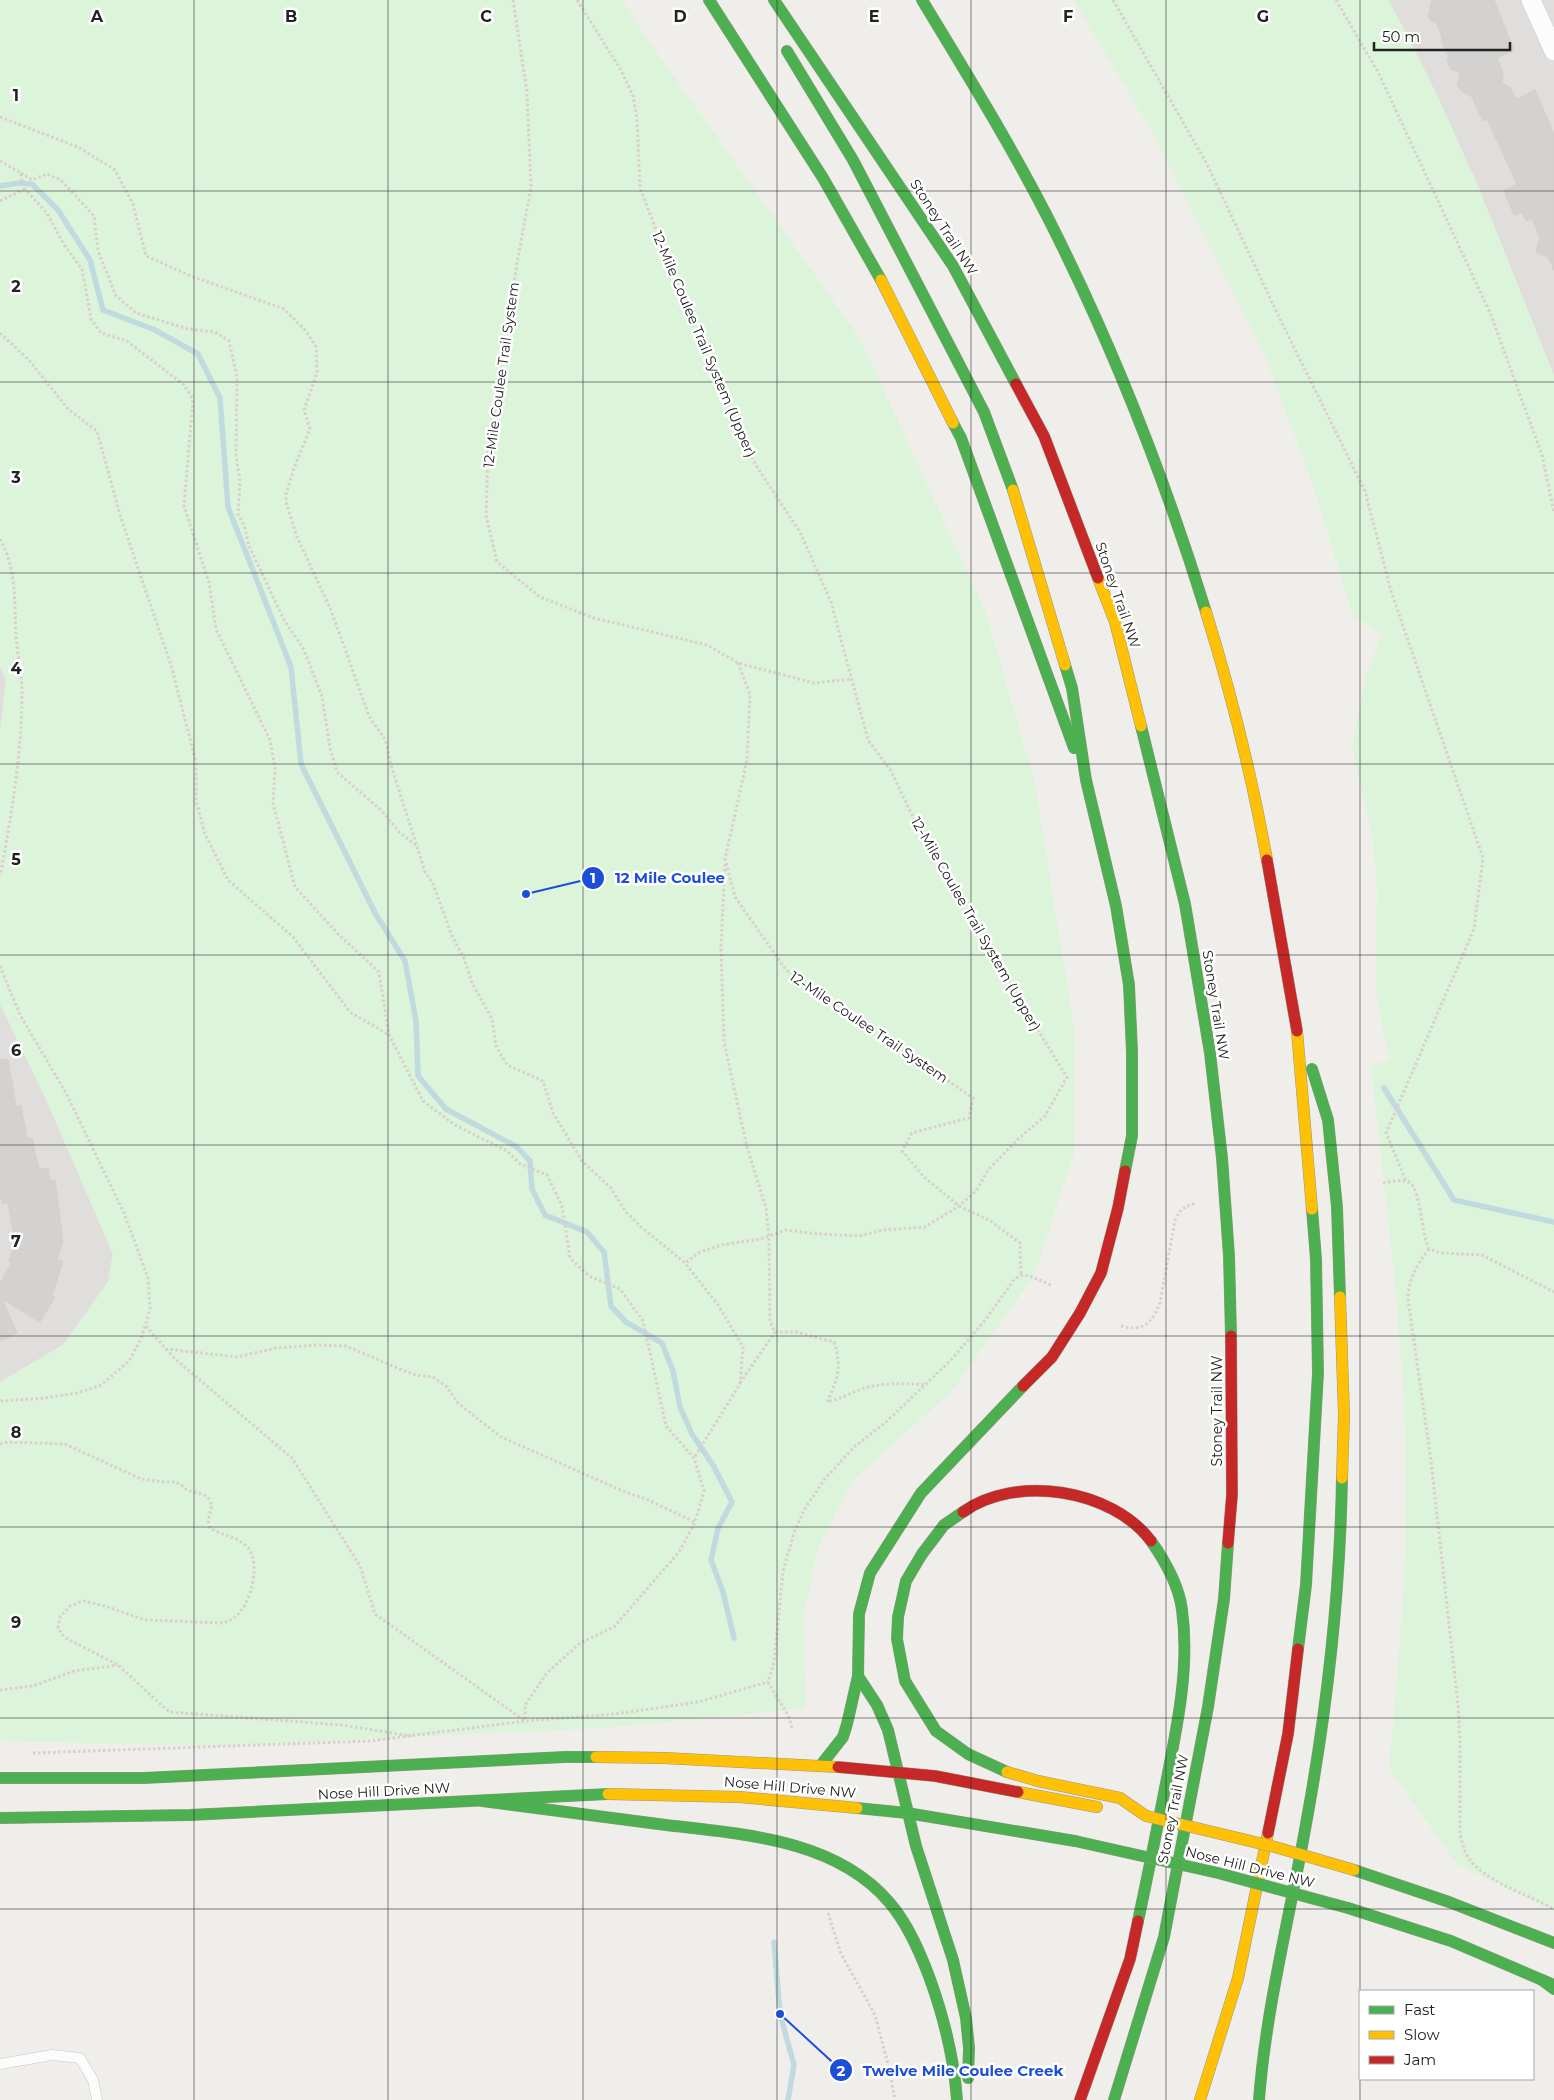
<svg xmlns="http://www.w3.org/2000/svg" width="1554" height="2100" viewBox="0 0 1554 2100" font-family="Montserrat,sans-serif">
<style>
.residential{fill:#dfdedc}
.park{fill:#dbf4da}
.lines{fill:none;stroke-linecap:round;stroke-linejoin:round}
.stream{stroke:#c1dae0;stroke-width:5.5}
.building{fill:#d4d2d0;stroke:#d3d0cc}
.lane-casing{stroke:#c7c6c5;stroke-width:11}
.street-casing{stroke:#c7c6c5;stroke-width:20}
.fast-casing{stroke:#989983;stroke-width:12}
.slow-casing{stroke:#989983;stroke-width:12}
.jam-casing{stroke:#989983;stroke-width:12}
.path{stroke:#dbcecd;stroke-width:3;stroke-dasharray:2.5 2.5;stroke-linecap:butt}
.lane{stroke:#fdfcfc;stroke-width:10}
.street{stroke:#fdfcfc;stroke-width:19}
.fast{stroke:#4caf50;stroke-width:11}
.slow{stroke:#ffc107;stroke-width:11}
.jam{stroke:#c62828;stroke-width:11}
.fast-bridge-casing{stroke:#989983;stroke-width:12;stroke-linecap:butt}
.slow-bridge-casing{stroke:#989983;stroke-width:12;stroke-linecap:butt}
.fast-bridge{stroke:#4caf50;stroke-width:11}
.slow-bridge{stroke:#ffc107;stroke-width:11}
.grid{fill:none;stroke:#222;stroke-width:1;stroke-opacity:0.55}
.labels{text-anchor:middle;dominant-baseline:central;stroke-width:5;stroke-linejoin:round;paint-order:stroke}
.street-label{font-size:14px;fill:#222;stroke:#fff}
.grid-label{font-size:16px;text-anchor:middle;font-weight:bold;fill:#222;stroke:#fff;stroke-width:5;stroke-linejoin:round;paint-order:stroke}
.leader{fill:none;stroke:#1d4ed8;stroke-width:2}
.callout-dot{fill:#1d4ed8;stroke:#fff;stroke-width:2}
.mark-label{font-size:15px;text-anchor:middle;font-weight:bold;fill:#fff}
.callout-label{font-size:15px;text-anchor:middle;font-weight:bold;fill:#1d4ed8;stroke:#fff;stroke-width:5;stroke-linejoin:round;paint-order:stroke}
</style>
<rect width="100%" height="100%" fill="#f0eeeb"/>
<g class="residential">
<polygon points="1388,0 1554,0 1554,376 1475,179 1404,29"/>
<polygon points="0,666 6,680 0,733"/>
<polygon points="0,1004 46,1099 113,1254 108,1282 63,1345 0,1382"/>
</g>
<g class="park">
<polygon points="0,0 623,0 636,23 861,340 986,613 1035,784 1075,1034 1074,1153 1034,1276 951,1392 852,1481 818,1548 803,1619 806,1708 603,1728 214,1746 0,1741 0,1382 63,1345 108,1282 113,1254 46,1099 0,1004 0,733 6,680 0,666"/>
<path d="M1074,0h314c67,119 115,249 166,376v1535l-97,-47 -68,-96c9,-100 19,-201 17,-301 -2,-135 -21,-269 -35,-402l18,-4 -13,-70 1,-104 -5,-54 -20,-85 14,-72 16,-42 -29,-18 -42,-137 -46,-123 -113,-224z"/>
</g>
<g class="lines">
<g class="stream">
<polyline points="0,186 19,183 32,184 58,210 90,260 103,310 155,330 198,354 220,398 228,507 291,667 301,764 375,913 405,961 416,1021 418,1076 446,1109 517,1147 530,1161 532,1189 545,1215 587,1232 604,1252 611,1306 626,1322 662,1343 673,1371 680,1407 692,1434 713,1465 732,1502 718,1528 711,1560 723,1592 734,1638"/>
<polyline points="1384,1088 1454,1200 1554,1222"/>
<polyline points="774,1942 780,2014 794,2065 788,2100"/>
</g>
</g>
<g class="building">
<polygon points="1432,0 1494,0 1514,50 1497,58 1503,73 1502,83 1510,87 1516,99 1535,90 1546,115 1554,134 1554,270 1548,257 1536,252 1540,237 1532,219 1526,221 1522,212 1514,215 1504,190 1517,184 1487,119 1483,121 1472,97 1461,91 1457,84 1461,73 1451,69 1447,61 1449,57 1441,41 1442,37 1436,23 1431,21 1428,16"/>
<polygon points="8,1059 16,1106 21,1106 27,1138 32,1138 39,1169 48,1168 50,1181 55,1180 63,1241 57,1259 63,1261 52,1295 55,1297 40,1322 2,1299 17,1333 0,1341 0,1283 12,1262 9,1261 15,1242 8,1203 2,1204 0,1190 0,1060"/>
</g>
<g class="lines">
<g class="lane-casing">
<polyline id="lane" points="0,2064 52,2055 80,2058 93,2080 97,2100"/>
</g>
<g class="street-casing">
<polyline id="street" points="1531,0 1554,51"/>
</g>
<g class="fast-casing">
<g id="fast">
<polyline points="709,0 823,178 881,280"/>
<polyline points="774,0 953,266 1016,384"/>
<path d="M922,0c43,71 87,142 125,216 64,126 117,260 159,396"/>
<polyline points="787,51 853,160 984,412 1013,490"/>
<polyline points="953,423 961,438 1074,748"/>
<polyline points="1065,665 1072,688 1086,780 1116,906 1129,985 1132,1052 1132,1136 1125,1171"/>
<polyline points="1141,726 1185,904 1210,1053 1222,1158 1229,1256 1231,1336"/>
<polyline points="1312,1069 1328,1120 1337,1207 1340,1297"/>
<polyline points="963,1512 944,1525 922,1554 906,1581 898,1617 897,1639 905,1681 936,1731 968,1754 1007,1772"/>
<polyline points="1298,1649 1306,1585 1318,1373 1316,1259 1312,1209"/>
<polyline points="858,1676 877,1705 888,1730 916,1846 953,1960 966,2018 969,2048 968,2078"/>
<polyline points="821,1765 843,1737 847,1724 858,1676 859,1614 870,1573 921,1493 1023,1386"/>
<polyline points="0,1778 144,1778 565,1757 596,1757"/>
<path d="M482,1801c61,8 123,16 184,24 76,9 169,14 223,77 19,22 31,50 41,77 14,39 24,79 27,121"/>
<polyline points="857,1808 907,1813 1075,1841"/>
<polyline points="0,1818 190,1815 608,1794"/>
<polyline points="1354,1870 1449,1902 1554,1943"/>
<polyline points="1348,1908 1451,1941 1554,1985"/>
<path d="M1138,1921c10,-46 19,-92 28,-138 11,-56 24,-116 16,-173 -3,-25 -17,-49 -31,-69"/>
<polyline points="1542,1980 1554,1989"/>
<polyline points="1114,2100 1164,1937 1208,1707 1224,1599 1228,1543"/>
<path d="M1259,2100c7,-93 31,-184 47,-276 21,-114 34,-230 36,-346"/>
</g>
</g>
<g class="slow-casing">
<g id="slow">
<polyline points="881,280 953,423"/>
<polyline points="1013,490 1065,665"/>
<polyline points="1098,578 1115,622 1141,726"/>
<path d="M1206,612c25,81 46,164 61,248"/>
<polyline points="1297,1031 1312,1209"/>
<polyline points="1340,1297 1344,1415 1342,1478"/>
<polyline points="596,1757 664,1758 838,1767"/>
<polyline points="1007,1772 1038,1781 1120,1798 1146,1816"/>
<polyline points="1018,1792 1097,1807"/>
<polyline points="608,1794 739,1797 857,1808"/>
<polyline points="1200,2100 1238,1978 1268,1833"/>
</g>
</g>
<g class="jam-casing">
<g id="jam">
<polyline points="1016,384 1044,436 1098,578"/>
<polyline points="1267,860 1297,1031"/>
<polyline points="1023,1386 1052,1357 1080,1313 1101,1273 1118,1208 1125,1171"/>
<path d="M963,1512c53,-38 149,-23 188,29"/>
<polyline points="1228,1543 1232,1495 1231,1336"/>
<polyline points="838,1767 935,1776 1018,1792"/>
<polyline points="1268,1833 1288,1734 1298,1649"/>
<polyline points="1080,2100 1130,1959 1138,1921"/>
</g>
</g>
<g class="path">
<polyline points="513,0 527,92 531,188 517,263 488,453 486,515 497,562 540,597 594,618 707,645 738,663 814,683 852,679"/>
<polyline points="577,0 621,70 633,96 637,119 640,188 689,316 744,443 757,467 800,532 831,602 868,740 891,771 923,838 948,875 983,932 1024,1008 1067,1077 1045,1116 1017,1140 988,1170 976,1191 959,1206 925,1227 882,1230 859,1236 819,1234 786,1230 761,1239 721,1245 700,1252 685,1263"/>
<polyline points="1113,0 1207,164 1279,317 1365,491 1391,591 1483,858 1474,929 1386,1133 1406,1181"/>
<polyline points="1336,0 1379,74 1491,315 1542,455 1554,513"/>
<polyline points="0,117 78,147 115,170 133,204 146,256 191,276 284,309 306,331 316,347 317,373 304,410 310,429 294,468 286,494 286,502 297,537 331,610 369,716 386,741 390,762 425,872 433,884 452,936 464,958 472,983 492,1019 496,1046 507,1065 543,1081 553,1113 582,1161 610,1187 626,1212 640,1226 685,1263 718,1305 743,1347 740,1384 694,1458"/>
<polyline points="0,161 21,173 22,181"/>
<polyline points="21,173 32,180 47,174 61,180 94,216 98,251 116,296 136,313 188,329 215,332 229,341 237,378 236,456 240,481 238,514 244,525 249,546 284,620 303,648 322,696 330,748 337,772 382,811 399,832 418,847"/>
<polyline points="24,188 46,212 65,246 82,269 91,319 101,333 127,341 184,385 193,399 184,506 209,583 216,629 270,740 275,768 273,803 295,887 338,934 379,972 389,1035 423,1101 455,1125 507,1151 520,1164 547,1175 562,1206 570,1258 589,1276 620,1289 643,1321 666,1426 694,1458 704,1491 695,1522 679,1552 614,1627 580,1643 547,1673 525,1705 525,1721"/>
<polyline points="0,201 24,189"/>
<polyline points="0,333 28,359 68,409 97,431 120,515 171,665 196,762 196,801 205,834 228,880 293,937 350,1012 389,1035"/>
<path d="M0,539c17,30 14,62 16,96 1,17 5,35 6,53 0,63 -10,126 -22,188"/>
<polyline points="738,663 750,694 747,760 725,859 735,897 786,970 973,1098 969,1118 912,1133 902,1151 924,1177 959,1206 989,1220 1020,1243 1021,1275"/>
<path d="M725,864l-4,83 3,95 23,105 19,61 3,28 1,85 5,11h21l38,10c8,25 4,37 -7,60 14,-3 27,-11 41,-15 19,-4 38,-4 59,-2"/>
<polyline points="0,966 20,1015 66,1093 124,1213 148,1278 150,1309 142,1336 129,1361 101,1385 77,1393 45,1398 0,1401"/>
<path d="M1383,1183c8,-1 20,-5 27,0 11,7 11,51 19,66l13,4 40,2 72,37"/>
<path d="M1429,1249c-12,15 -21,31 -21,50l23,162 27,244 2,37v93c3,9 4,18 10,25 18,23 59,35 84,49"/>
<polyline points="146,1326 166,1349 237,1357 276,1348 317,1345 346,1346 402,1370 416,1375 433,1377 447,1387 458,1403 501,1437 625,1492 646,1499 695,1522"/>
<path d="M1121,1326c22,6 31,-3 39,-23l15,-83c5,-11 10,-14 22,-17"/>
<polyline points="166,1349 175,1359 292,1458 360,1566 375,1614 525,1721"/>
<polyline points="740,1383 775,1332"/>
<path d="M0,1444l8,-2 57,2 76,35 23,3h10l6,2 7,6 17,5 5,4 3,6 -4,16 2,7c12,8 32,9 40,23 10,17 0,55 -15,66 -3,3 -7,4 -11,6l-79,-3 -40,-14 -21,-5 -14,5 -10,11 -2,11 6,9 54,28 51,47 173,13 69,11"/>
<polyline points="0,1690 33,1686 74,1671 118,1665"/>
<polyline points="792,1728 789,1717 768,1682 774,1662 783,1571 794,1533 804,1510 824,1480 853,1448 886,1422 951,1360 986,1319 1013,1281 1021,1275 1030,1276 1051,1285"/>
<polyline points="33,1753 370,1741 525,1721 615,1714 698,1702 768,1682"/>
<polyline points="828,1913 841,1954 875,2015 889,2068 895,2100"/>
</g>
<use href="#lane" class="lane"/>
<use href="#street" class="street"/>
<use href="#fast" class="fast"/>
<use href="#slow" class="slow"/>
<use href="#jam" class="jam"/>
<g class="fast-bridge-casing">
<polyline id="fast-bridge" points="1075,1841 1218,1873 1348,1908"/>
</g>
<g class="slow-bridge-casing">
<polyline id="slow-bridge" points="1146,1816 1275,1847 1354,1870"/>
</g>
<use href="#fast-bridge" class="fast-bridge"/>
<use href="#slow-bridge" class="slow-bridge"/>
</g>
<path class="grid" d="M194,0v2100M388,0v2100M583,0v2100M777,0v2100M971,0v2100M1166,0v2100M1360,0v2100M0,191h1554M0,382h1554M0,573h1554M0,764h1554M0,955h1554M0,1145h1554M0,1336h1554M0,1527h1554M0,1718h1554M0,1909h1554"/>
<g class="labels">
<g class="street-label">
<text transform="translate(944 227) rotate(57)">Stoney Trail NW</text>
<text transform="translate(704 344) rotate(67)">12-Mile Coulee Trail System (Upper)</text>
<text transform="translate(501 375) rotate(-82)">12-Mile Coulee Trail System</text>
<text transform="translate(1118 595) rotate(71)">Stoney Trail NW</text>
<text transform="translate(976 924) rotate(60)">12-Mile Coulee Trail System (Upper)</text>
<text transform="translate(1216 1005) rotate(81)">Stoney Trail NW</text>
<text transform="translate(869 1027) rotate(34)">12-Mile Coulee Trail System</text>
<text transform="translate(1217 1411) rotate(-90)">Stoney Trail NW</text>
<text transform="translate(790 1787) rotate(5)">Nose Hill Drive NW</text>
<text transform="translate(384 1791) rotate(-3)">Nose Hill Drive NW</text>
<text transform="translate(1173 1809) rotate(-79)">Stoney Trail NW</text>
<text transform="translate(1250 1867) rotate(14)">Nose Hill Drive NW</text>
</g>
</g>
<g class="grid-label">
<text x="97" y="22">A</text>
<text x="291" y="22">B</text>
<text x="486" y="22">C</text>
<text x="680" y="22">D</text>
<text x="874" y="22">E</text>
<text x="1068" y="22">F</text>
<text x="1263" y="22">G</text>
<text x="16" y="101">1</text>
<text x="16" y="292">2</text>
<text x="16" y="483">3</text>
<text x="16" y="674">4</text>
<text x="16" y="865">5</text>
<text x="16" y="1056">6</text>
<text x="16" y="1247">7</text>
<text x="16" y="1438">8</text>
<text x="16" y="1628">9</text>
</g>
<path class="leader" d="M526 894L593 878M780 2014L841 2070"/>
<g class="callout-dot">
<circle cx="526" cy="894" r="5"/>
<circle cx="780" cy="2014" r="5"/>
<circle cx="593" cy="878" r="12"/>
<circle cx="841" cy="2070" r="12"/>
</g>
<g class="mark-label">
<text x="593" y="883">1</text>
<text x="841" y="2076">2</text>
</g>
<g class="callout-label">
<text x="670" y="883">12 Mile Coulee</text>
<text x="963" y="2076">Twelve Mile Coulee Creek</text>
</g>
<rect x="1359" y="1990" width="175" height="90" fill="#ffffff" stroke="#a7a7a7"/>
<rect x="1369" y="2006" width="25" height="8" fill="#4caf50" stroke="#a7a7a7"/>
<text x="1404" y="2015" font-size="15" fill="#222222">Fast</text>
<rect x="1369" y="2031" width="25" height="8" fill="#ffc107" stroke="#a7a7a7"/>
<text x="1404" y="2040" font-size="15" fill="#222222">Slow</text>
<rect x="1369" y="2056" width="25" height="8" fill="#c62828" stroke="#a7a7a7"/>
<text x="1404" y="2065" font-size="15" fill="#222222">Jam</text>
<path d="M1374 42v8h136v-8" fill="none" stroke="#222222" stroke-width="2.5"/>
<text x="1382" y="42" font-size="15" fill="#222222" stroke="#ffffff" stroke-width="4" paint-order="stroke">50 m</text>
</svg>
